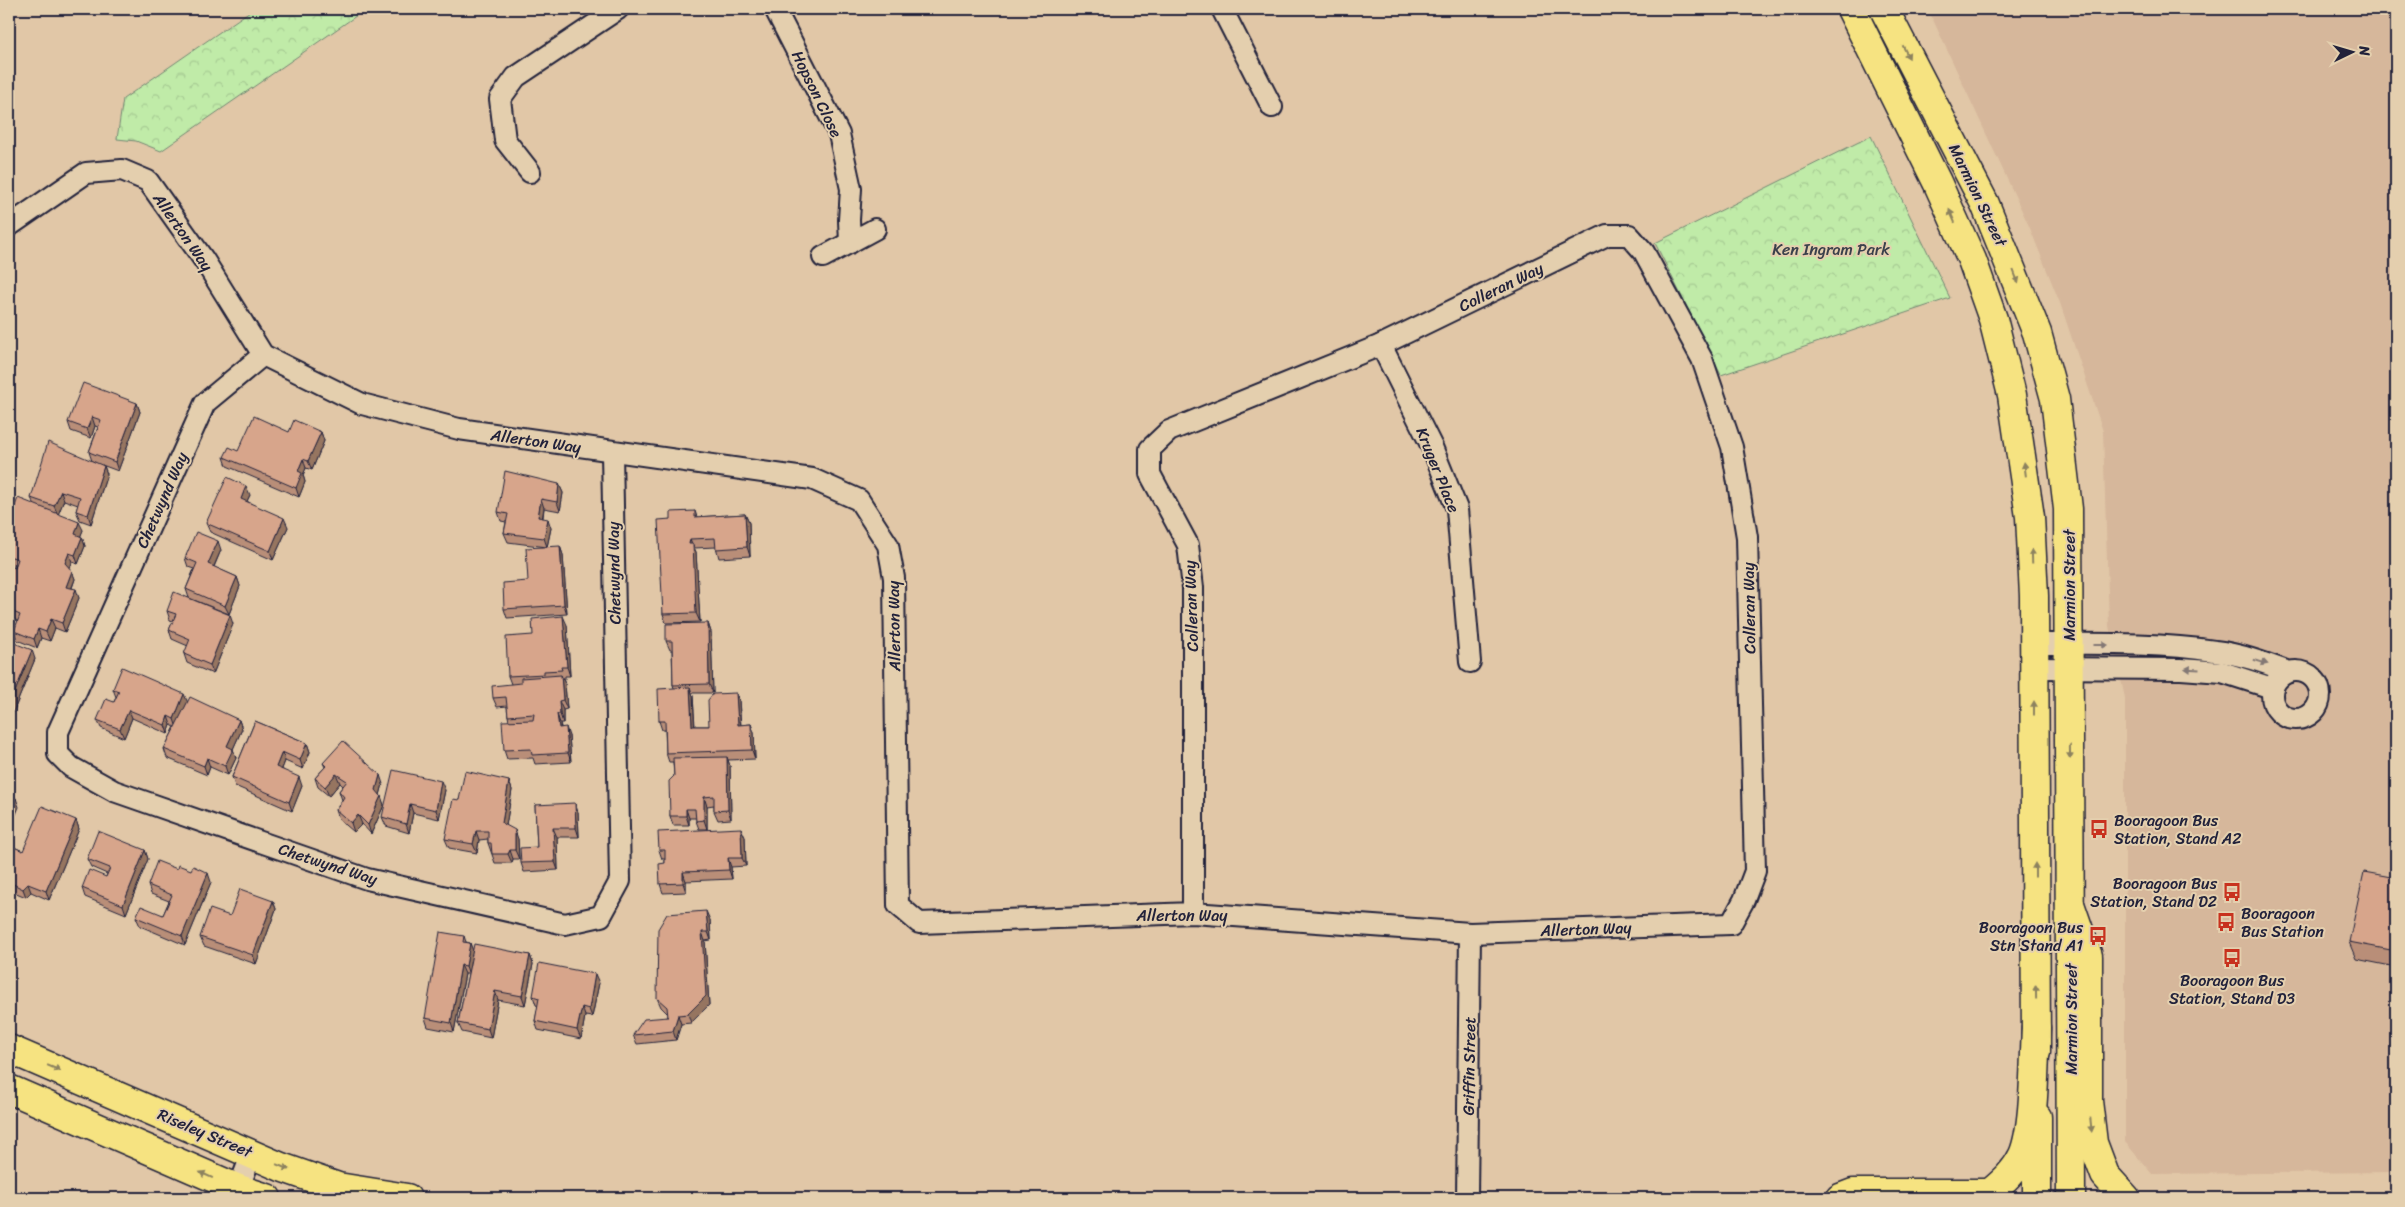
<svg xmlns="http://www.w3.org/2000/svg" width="2405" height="1207" viewBox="0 0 2405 1207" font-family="Sriracha,sans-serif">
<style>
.built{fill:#d6b79b}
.forest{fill:url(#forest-crowns);stroke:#718672}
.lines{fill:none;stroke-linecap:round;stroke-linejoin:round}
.minor-casing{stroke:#22223b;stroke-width:24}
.primary-casing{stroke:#22223b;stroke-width:31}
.trunk-casing{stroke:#22223b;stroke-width:31}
.minor{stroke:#e4cfae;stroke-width:20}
.primary{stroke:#f6e381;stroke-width:28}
.trunk{stroke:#f6e381;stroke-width:28}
.wall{fill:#b98e78;stroke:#22223b}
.shaded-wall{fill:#967461;stroke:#22223b}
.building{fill:#d7a58b;stroke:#22223b}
.oneway{fill:#8c825e}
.oneway2{fill:#837874}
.labels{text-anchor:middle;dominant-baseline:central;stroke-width:4;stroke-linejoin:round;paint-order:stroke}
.street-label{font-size:16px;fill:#22223b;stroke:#e4cfae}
.park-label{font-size:16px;fill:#3a404b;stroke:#e4cfae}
.poi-label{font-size:16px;fill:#22223b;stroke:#e4cfae;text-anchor:start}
</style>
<defs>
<pattern id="forest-crowns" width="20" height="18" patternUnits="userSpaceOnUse" patternTransform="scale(1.25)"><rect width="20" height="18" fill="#c0eba8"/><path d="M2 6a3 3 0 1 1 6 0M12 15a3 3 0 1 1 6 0" fill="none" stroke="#a5c992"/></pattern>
</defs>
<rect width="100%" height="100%" fill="#e1c7a7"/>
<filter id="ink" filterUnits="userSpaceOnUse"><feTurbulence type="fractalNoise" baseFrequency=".02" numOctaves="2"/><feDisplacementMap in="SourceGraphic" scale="10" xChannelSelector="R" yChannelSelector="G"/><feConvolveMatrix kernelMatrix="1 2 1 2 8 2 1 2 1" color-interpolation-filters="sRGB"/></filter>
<g filter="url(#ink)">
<polygon class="built" points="1928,9 2396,9 2396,1172 2152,1174 2125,1142 2125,698 2109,626 2103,431 2060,303 2029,226"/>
<g class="forest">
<polygon points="253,9 366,9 161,151 136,141 117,139 123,99"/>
<polygon points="1871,136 1950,298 1721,375 1655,243"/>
</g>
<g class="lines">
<g class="minor-casing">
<g id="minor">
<polyline points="775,9 839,134 851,189 849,220 850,243"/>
<polyline points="1222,9 1272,107"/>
<polyline points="530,172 505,140 500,99 516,77 618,9"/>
<polyline points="9,226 86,173 122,170 148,181 204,260 263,355 362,404 459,429 812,479 859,500 888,545 894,578 898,905 919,923 1193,913 1470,933 1731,924 1744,900 1755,871 1747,537 1732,447 1702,359 1644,252 1629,235 1607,235 1381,345 1169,431 1150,449 1150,474 1188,545 1193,588 1193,913"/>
<polyline points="823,257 875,229"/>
<polyline points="1381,345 1432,447 1457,509 1470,662"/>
<polyline points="263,355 205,403 58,732 58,754 71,767 114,791 367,879 565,924 601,916 620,881 612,452"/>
<path d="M2035,644c59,0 121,-2 180,7 25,3 50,12 74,21"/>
<polyline points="2035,668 2181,669 2222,672 2272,688"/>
<circle cx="2296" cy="695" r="24"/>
<polyline points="235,1198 252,1153"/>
<polyline points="1467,1198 1470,933"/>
</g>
</g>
<g class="primary-casing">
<g id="primary">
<polyline points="1851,9 1937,182 1972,260 1993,319 2012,395 2030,517 2034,596 2036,1052"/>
<polyline points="1884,9 1985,204 2037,333 2055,399 2068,509 2071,1198"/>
<polyline points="2037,1117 2037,1198"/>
</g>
</g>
<g class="trunk-casing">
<g id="trunk">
<polyline points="2070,904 2088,956 2088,1101 2093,1143 2105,1175 2126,1198"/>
<polyline points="9,1049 281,1167 338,1187 407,1198"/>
<polyline points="9,1089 239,1189 267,1198"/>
<path d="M1840,1198l13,-5h137c13,-11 25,-21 33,-38 12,-28 11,-93 13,-127"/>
</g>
</g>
<use href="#minor" class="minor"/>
<use href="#primary" class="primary"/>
<use href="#trunk" class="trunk"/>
</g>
<g class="wall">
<polygon points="137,403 140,412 118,471 102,465 104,466 107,474 91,524 80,520 76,511 78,505 64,500 58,514 83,530 80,537 82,537 85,546 78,564 72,562 70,568 75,579 72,588 79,598 65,632 55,628 50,641 41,638 37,648 17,640 14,631 18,621 9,617 9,565 15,568 16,566 9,563 9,522 34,504 31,498 92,461 89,452 98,427 95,426 91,438 71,431 68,422"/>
<polygon points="289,432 321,432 324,441 312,470 306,468 303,475 305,482 299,497 227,466 224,457"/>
<polygon points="559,484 563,493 560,511 544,508 543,518 551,528 547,547 508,542 504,533 506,522 501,521 498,512"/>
<polygon points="250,495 247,501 288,527 273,560 210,532 206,523"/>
<polygon points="695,511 697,517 745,514 749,523 750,556 719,558 716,547 694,548 696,552 700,622 666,623 663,614 671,519"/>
<polygon points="560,546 563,555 567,614 507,618 504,609 528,581"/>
<polygon points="221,550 214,567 237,577 240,586 229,614 189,598 186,589 194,569 188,567 185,558"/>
<polygon points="167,611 233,624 213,674 187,663 184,654 188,646 172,639 169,630 173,621 170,620"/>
<polygon points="708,623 711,632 713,693 692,693 693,696 695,726 709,726 736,693 739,701 741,725 751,724 754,733 755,759 728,760 730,766 731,819 718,820 714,811 714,805 707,806 707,829 699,829 696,821 696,818 689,818 689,825 673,825 670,816 674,776 673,762 669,762 666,753 665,730 662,730 659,721 674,688 673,685 672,650 670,650 666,641"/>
<polygon points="567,625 570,676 565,676 565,679 563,679 565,684 567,709 563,710 563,723 560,723 561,727 569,736 571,762 535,764 533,758 507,759 504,750 509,721 508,716 507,706 497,707 493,698 511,684 508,676 533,635"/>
<polygon points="9,641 35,659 12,715 9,714"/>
<polygon points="113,689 188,702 239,720 242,729 233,749 236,758 228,775 210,767 207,775 167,758 164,749 175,727 171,725 168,734 132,718 124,738 101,728 97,720 114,702 116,697"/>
<polygon points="255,721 307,743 310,752 303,769 285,761 282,769 302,786 292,811 235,786 232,777"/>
<polygon points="323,763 383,784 380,795 384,805 371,834 362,824 354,832 339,819 336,810 342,800 339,791 343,786 340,783 329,796 318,787 315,778 325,767"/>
<polygon points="509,781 512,790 506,825 518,839 519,859 513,859 512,863 495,863 488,843 488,839 479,840 477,853 449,848 445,839 459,800"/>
<polygon points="445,790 439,819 413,813 409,833 386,826 382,817"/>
<polygon points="535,805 578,812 579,837 557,837 558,870 524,872 521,863 537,847"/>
<polygon points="76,820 79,829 49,900 31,892 26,897 9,890 9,845 23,851"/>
<polygon points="745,837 746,866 731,867 732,879 686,881 686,892 663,893 660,884 665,863 665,859 662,859 659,850"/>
<polygon points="145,850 148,859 126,914 85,897 82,888 106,877 107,874 91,867 87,859"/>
<polygon points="2396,851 2396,967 2356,959 2349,942 2391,877"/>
<polygon points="211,882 185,945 140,926 136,917 163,915 169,901 151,894 148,885"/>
<polygon points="273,901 276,909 256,964 204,946 200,937 230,916"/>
<polygon points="710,920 711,940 705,941 709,1005 691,1023 681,1024 676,1040 637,1044 633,1035 668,1017 668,1014 661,1007 657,998"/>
<polygon points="464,936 466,942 470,943 472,950 530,955 533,964 525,1005 498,1000 491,1038 462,1032 458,1023 468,974 465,974 454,1032 428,1027 425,1018"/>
<polygon points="599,983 592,1017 585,1016 581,1039 538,1030 535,1021 538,1006 536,1005 533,996"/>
</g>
<g class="shaded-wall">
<polygon points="137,403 140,412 118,471 115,462"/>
<polygon points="92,417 95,426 91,438 87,429"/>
<polygon points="321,432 324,441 312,470 308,461"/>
<polygon points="303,459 306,468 303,475 305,482 299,497 296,488 298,471"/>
<polygon points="104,466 107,474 91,524 88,515"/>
<polygon points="559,484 563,493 560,511 557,502"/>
<polygon points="246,486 250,495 244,507 241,499"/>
<polygon points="61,491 64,500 58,515 54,506"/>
<polygon points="541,499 544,508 541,526 538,517"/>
<polygon points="745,514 749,523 750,556 747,547"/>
<polygon points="284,518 288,527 273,560 270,551"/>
<polygon points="548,519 551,528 547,547 544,538"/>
<polygon points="79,522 83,530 78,543 75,534"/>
<polygon points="82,537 85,546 78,564 75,555"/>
<polygon points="690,539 696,552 700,622 696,613 689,544"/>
<polygon points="218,541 221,550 211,573 208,564"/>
<polygon points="560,546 563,555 567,614 564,605"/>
<polygon points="69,553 72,562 69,572 65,563"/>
<polygon points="72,571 75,579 69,595 66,587"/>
<polygon points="237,577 240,586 229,614 225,606"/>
<polygon points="76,589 79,598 65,632 62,623"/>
<polygon points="230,615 233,624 213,674 210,665"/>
<polygon points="563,616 567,625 570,676 567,667"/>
<polygon points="51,619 55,628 50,641 46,632"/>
<polygon points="708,623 711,632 713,693 709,684"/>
<polygon points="38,629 41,638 37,648 34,639"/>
<polygon points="32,650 35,659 12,715 9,706"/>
<polygon points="561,675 565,684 567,709 563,700"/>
<polygon points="690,687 693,696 695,735 692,726"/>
<polygon points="736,693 739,701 741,734 738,725"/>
<polygon points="184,694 188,703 177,728 174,719"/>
<polygon points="559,701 563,710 563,723 560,714"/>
<polygon points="129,710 132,718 124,738 120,729"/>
<polygon points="557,714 560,723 562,736 559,728"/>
<polygon points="168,716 171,725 168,734 165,725"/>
<polygon points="239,720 242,729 233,749 236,758 228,775 225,766 227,746"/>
<polygon points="751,724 754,733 755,759 752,750"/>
<polygon points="566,727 569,736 571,762 568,753"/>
<polygon points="307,743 310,752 303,769 300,760"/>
<polygon points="282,752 285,761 279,776 276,767"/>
<polygon points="727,757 730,766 731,819 728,810"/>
<polygon points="207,758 210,767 207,775 204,766"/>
<polygon points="336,774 340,783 329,796 325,787"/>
<polygon points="380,775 383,784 379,799 376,790"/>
<polygon points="299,777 302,786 292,811 289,802"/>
<polygon points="441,781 445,790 439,819 436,810"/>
<polygon points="509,781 512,790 505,832 502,823"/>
<polygon points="381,796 384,805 371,834 368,825"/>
<polygon points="704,797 707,806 707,829 704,820"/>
<polygon points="16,798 19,807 9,831 9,815"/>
<polygon points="575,803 578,812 579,837 576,828"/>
<polygon points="410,804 413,813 409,833 406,824"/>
<polygon points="686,809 689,818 689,825 686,816"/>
<polygon points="358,815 362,824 354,832 351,823"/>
<polygon points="76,820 79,829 49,900 46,891"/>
<polygon points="553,828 557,837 558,870 555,862"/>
<polygon points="741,828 745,837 746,866 742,858"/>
<polygon points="515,830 518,839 519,859 515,850"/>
<polygon points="476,831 479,840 477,853 473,844"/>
<polygon points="145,850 148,859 126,914 123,905"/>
<polygon points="510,850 513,859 512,863 508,854"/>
<polygon points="728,858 731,867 732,879 729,870"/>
<polygon points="683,872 686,881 686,892 683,883"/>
<polygon points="208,873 211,882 185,945 182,936"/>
<polygon points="28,884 31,892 26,897 23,889"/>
<polygon points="273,901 276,909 256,964 253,955"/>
<polygon points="706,911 710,920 711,940 708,932"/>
<polygon points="702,932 705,941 709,1005 691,1023 688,1014"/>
<polygon points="470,943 473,951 469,975 466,966"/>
<polygon points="530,955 533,964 525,1005 522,996"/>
<polygon points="461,965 465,974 454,1032 451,1023"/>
<polygon points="595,974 599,983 592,1017 589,1009"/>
<polygon points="495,991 498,1000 491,1038 488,1029"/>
<polygon points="582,1007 585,1016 581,1039 577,1030"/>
<polygon points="678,1015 681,1024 676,1040 673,1031"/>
</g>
<g class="building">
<polygon points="83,383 137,403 115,462 89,452 101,420 92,417 87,429 68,422"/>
<polygon points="254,416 289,432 294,420 321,432 308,461 303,459 298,471 302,473 296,488 224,457 229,447 238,451"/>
<polygon points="48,442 104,466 88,515 76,511 80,497 61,491 54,506 31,498"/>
<polygon points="505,471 559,484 557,502 541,499 538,517 548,519 544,538 504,533 508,514 498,512"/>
<polygon points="227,477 246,486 241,499 284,518 270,551 206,523"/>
<polygon points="18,498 79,522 75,534 82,537 75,555 69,553 65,563 72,571 66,587 76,589 62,623 51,619 46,632 38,629 34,639 14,631 20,615 9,610 9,565 15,568 18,559 9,556 9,522"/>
<polygon points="695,511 695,517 745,514 747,547 716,549 715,538 690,539 689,544 693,544 696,613 663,614 658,520 671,519 671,512"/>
<polygon points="196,532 218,541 208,564 237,577 225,606 186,589 197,563 185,558"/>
<polygon points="560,546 564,605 504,609 503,583 528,581 526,548"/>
<polygon points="174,592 230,615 210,665 184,654 190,639 169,630 176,614 167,611"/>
<polygon points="563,616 567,667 561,667 562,670 544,671 544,674 508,676 506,637 533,635 532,619"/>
<polygon points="708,623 709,684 673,685 672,641 666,641 666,624"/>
<polygon points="9,641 32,650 9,706"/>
<polygon points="122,667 184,694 174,719 168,716 165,725 129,710 120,729 97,720 106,699 114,702 119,691 113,689"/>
<polygon points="561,675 563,700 559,701 560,714 557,714 559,728 566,727 568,753 532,755 531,749 504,750 502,721 533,720 534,714 508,716 506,697 493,698 492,686 521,683 521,678"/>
<polygon points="690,687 692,726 709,726 708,700 713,694 736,693 738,725 751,724 752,750 666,753 665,721 659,721 658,689"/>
<polygon points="190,697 239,720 227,746 233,749 225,766 207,758 204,766 164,749"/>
<polygon points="255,721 307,743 300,760 282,752 276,767 299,777 289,802 232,777"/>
<polygon points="343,741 380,775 376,790 381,796 368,825 358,815 351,823 336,810 344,797 339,791 347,781 336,774 325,787 315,778 326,766 323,763"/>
<polygon points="727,757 728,810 714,811 714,796 704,797 704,820 696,821 695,809 686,809 686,816 670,816 669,781 674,776 673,758"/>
<polygon points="393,770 441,781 436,810 410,804 406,824 382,817"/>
<polygon points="465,771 509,781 502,823 515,830 515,850 510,850 508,854 492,854 491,843 488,843 488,831 476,831 473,844 445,839 453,799 459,800"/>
<polygon points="9,795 16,798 9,815"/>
<polygon points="575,803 576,828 553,828 555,862 521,863 520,848 537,847 535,805"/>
<polygon points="42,806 76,820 46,891 28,884 23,889 9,882 9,871 11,867 9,866 9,845 23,851"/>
<polygon points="741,828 742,858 728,858 729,870 683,872 683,883 660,884 659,864 665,863 665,850 659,850 658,832"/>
<polygon points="98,831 145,850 123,905 82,888 89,870 106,877 110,868 87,859"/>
<polygon points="2396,851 2396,951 2349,942 2364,872 2391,877"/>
<polygon points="157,861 177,869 178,865 191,870 193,866 208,873 182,936 136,917 141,906 163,915 172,895 148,885"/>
<polygon points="240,889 273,901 253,955 200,937 210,909 230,916"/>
<polygon points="706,911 708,932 702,932 706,996 688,1014 678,1015 673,1031 633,1035 644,1019 668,1017 667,1007 657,998 658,929 667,914"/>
<polygon points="440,932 464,936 463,942 470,943 466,966 461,965 451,1023 425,1018"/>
<polygon points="474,944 530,955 522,996 495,991 488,1029 458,1023"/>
<polygon points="539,963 595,974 589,1009 582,1007 577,1030 535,1021 539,998 533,996"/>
</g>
<defs><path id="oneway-solid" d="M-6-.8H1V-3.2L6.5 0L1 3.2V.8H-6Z" transform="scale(1.25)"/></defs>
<g class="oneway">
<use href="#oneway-solid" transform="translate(1906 52) rotate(63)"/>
<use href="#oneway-solid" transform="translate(1952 216) rotate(-114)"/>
<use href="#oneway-solid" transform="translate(2016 277) rotate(69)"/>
<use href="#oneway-solid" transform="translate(2025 469) rotate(-97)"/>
<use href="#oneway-solid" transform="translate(2032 556) rotate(-92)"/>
<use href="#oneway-solid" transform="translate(2034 708) rotate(-90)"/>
<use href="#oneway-solid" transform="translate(2070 752) rotate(89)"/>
<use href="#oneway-solid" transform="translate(2035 870) rotate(-90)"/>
<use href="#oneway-solid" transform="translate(2036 992) rotate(-91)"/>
<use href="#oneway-solid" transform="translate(54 1068) rotate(23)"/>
<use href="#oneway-solid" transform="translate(2091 1125) rotate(84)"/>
<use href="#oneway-solid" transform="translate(283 1167) rotate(22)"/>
<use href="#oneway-solid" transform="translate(206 1175) rotate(-156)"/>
</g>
<g class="oneway2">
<use href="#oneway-solid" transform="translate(2101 645)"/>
<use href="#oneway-solid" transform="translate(2261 662) rotate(17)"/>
<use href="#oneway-solid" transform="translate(2192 669) rotate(-176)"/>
</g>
</g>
<defs>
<g id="bus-bare" transform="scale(1.5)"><path d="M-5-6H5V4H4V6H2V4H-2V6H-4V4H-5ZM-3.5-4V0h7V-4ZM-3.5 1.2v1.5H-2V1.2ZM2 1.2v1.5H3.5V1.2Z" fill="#c8321e" stroke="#e4cfae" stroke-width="2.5" paint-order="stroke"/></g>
</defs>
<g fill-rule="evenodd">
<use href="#bus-bare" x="2099" y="829"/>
<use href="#bus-bare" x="2232" y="892"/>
<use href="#bus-bare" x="2226" y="922"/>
<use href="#bus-bare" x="2098" y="936"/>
<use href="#bus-bare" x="2232" y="958"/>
</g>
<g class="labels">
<g class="street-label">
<text transform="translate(817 94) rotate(64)">Hopson Close</text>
<text transform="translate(1978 195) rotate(64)">Marmion Street</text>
<text transform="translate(183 232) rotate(55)">Allerton Way</text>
<text transform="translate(1501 287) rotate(-26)">Colleran Way</text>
<text transform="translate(536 441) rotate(8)">Allerton Way</text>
<text transform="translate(1438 470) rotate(68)">Kruger Place</text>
<text transform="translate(162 500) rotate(-66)">Chetwynd Way</text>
<text transform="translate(614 573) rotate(-91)">Chetwynd Way</text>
<text transform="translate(2069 585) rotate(-90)">Marmion Street</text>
<text transform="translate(1191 606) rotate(-92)">Colleran Way</text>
<text transform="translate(1749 608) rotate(-91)">Colleran Way</text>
<text transform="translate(894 626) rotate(-91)">Allerton Way</text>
<text transform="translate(328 864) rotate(18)">Chetwynd Way</text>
<text x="1182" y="915">Allerton Way</text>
<text transform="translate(1586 929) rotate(-2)">Allerton Way</text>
<text transform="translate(2071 1019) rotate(-90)">Marmion Street</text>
<text transform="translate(1469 1066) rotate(-89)">Griffin Street</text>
<text transform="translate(205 1133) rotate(23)">Riseley Street</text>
</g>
<g class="park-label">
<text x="1831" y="249">Ken Ingram Park</text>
</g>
<g class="poi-label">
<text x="2114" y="820">Booragoon Bus<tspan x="2114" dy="18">Station, Stand A2</tspan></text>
<text x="2217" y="883" text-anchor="end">Booragoon Bus<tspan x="2217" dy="18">Station, Stand D2</tspan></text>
<text x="2241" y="913">Booragoon<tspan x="2241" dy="18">Bus Station</tspan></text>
<text x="2083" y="927" text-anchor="end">Booragoon Bus<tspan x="2083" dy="18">Stn Stand A1</tspan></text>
<text x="2232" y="980" text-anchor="middle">Booragoon Bus<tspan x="2232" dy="18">Station, Stand D3</tspan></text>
</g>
</g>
<rect width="2405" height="1207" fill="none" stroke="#e4cfae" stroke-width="30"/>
<rect x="15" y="15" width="2375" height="1177" fill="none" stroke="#22223b" stroke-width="2" filter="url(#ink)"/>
<g transform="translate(2352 52) rotate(85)" stroke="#e4cfae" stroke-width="4" paint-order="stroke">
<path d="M0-4L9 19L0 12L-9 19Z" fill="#22223b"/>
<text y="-8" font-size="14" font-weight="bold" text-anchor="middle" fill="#22223b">N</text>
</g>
</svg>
